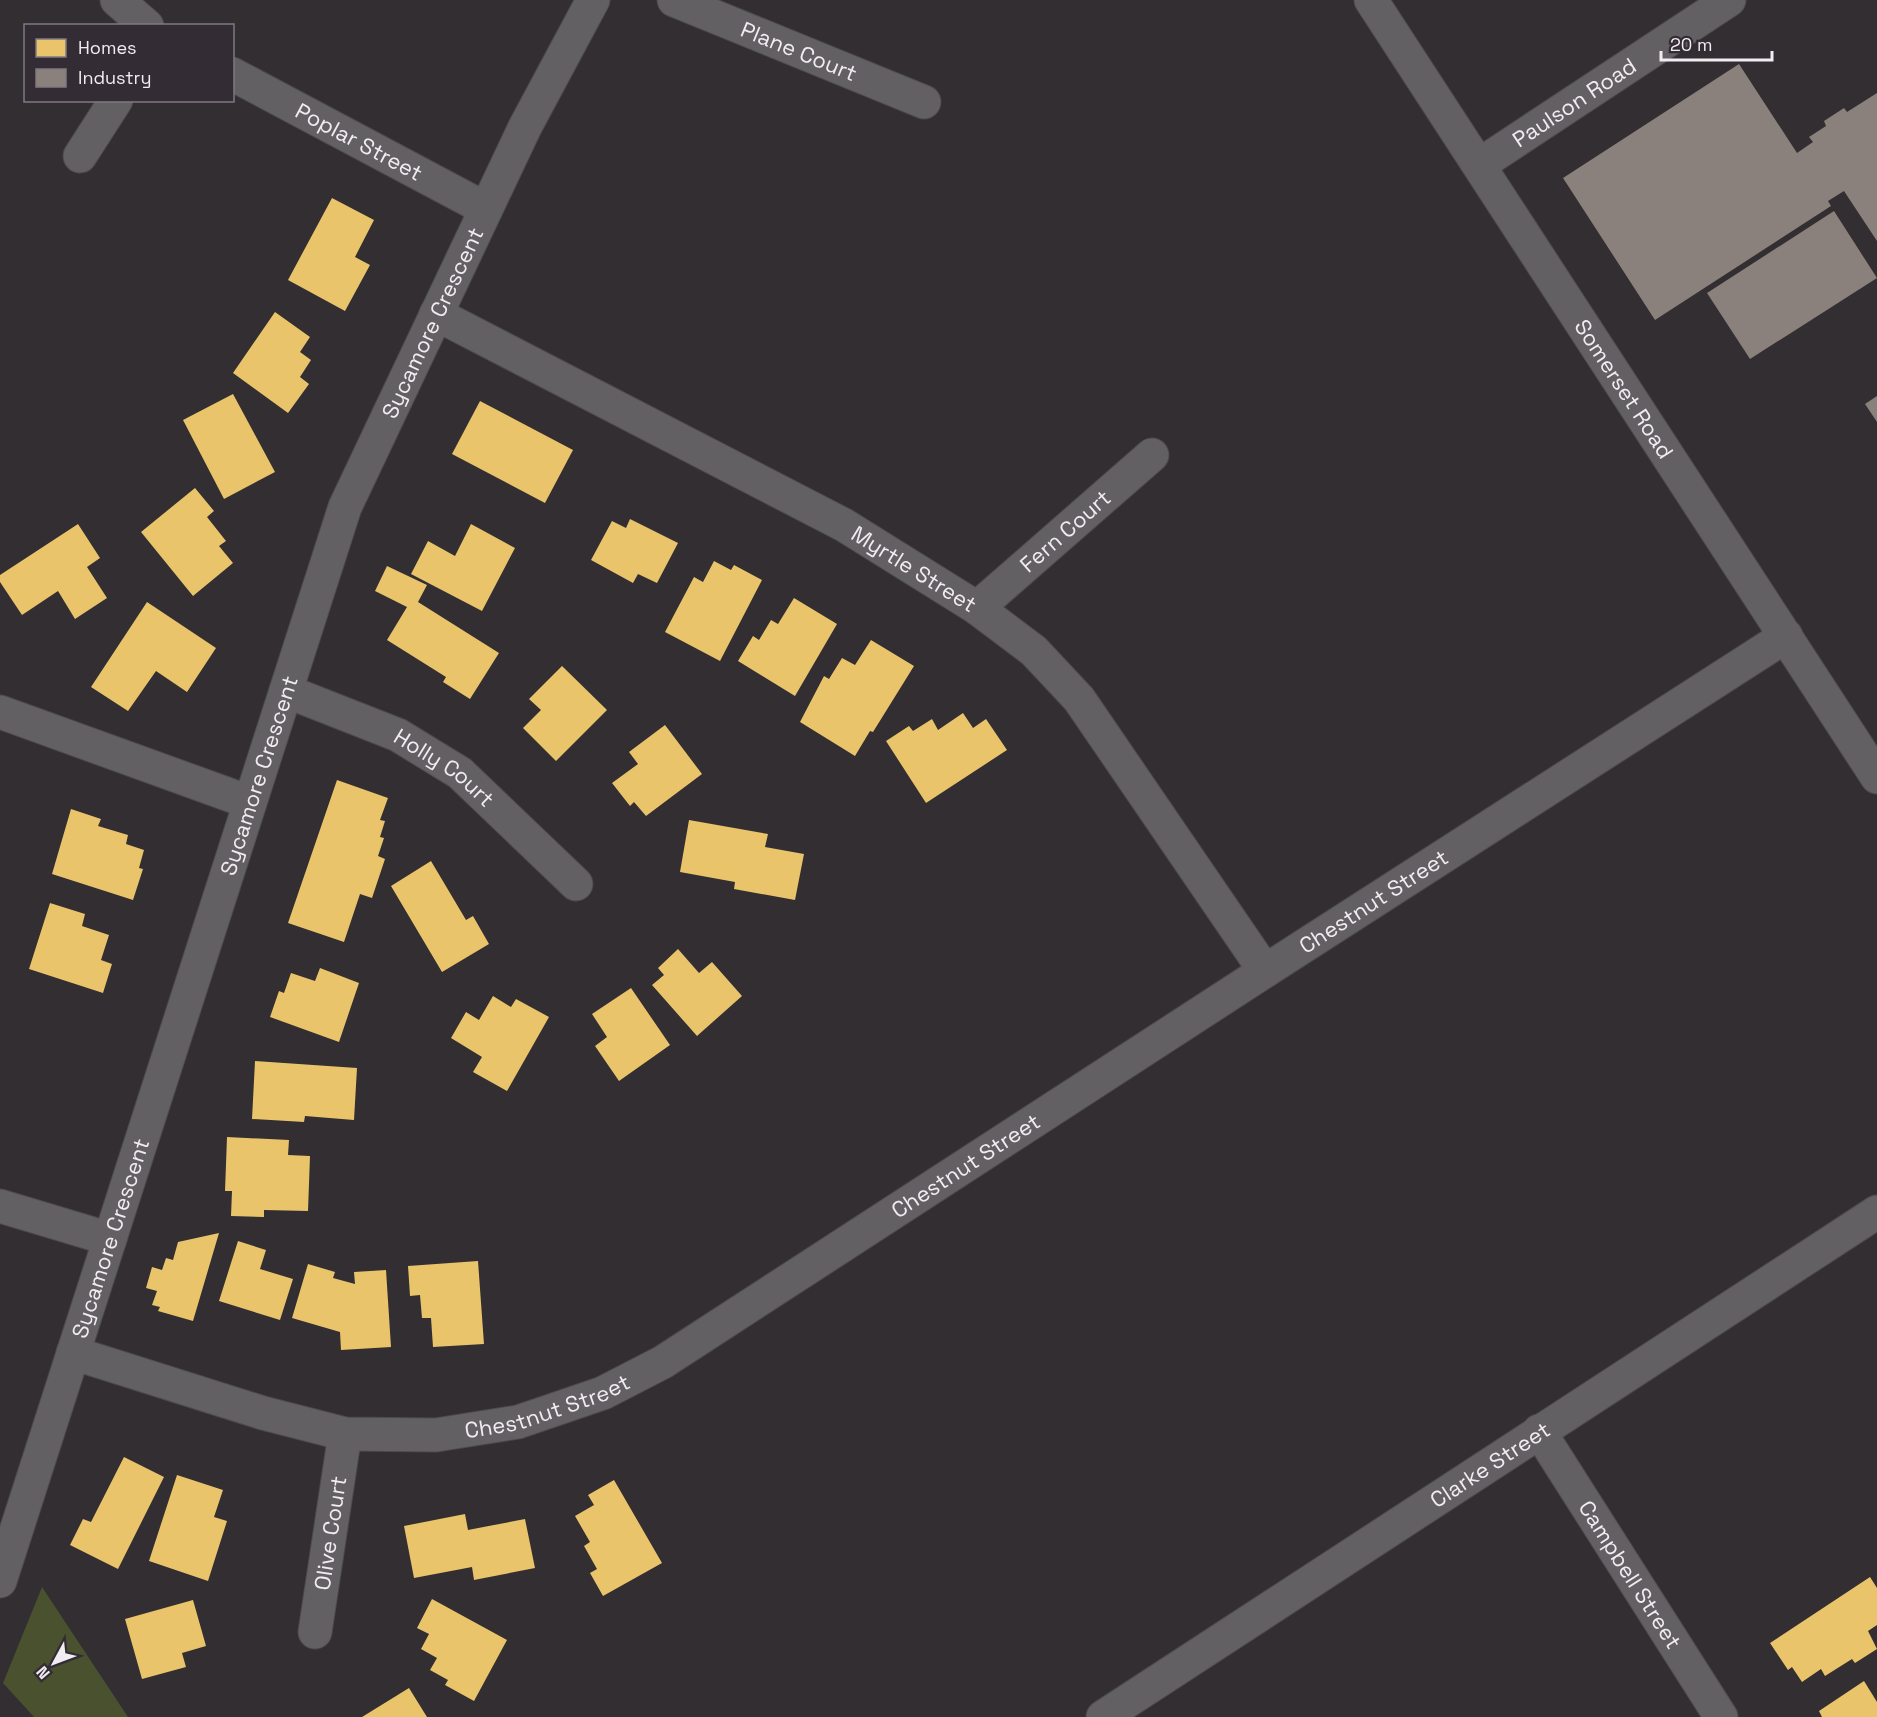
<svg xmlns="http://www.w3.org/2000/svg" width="1877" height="1717" viewBox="0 0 1877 1717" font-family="'Space Grotesk',sans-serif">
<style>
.green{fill:#49512f}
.homes{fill:#e9c46a}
.industry{fill:#8a817c}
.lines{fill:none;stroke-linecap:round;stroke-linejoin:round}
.minor-casing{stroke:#4d4a4d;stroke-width:35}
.minor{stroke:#636063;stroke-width:33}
.labels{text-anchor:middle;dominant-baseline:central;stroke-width:6;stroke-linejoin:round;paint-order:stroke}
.street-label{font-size:22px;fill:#f1ecf1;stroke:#332c34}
</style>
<rect width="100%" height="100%" fill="#322e32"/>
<polygon class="green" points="42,1587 128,1717 34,1717 3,1683"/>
<g class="homes">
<polygon points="332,198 374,220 355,257 370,265 345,311 288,280"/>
<polygon points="275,312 310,337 300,352 311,360 300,377 309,384 288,413 233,373"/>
<polygon points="233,394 275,472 224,499 183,420"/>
<polygon points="480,401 573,450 545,503 452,454"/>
<polygon points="195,488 214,511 207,517 226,541 219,546 233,563 193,596 141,532"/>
<polygon points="630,519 678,543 657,583 638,574 633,583 591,560 612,521 626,528"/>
<polygon points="78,524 100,558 87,567 107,598 75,619 58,591 22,615 0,582 0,575"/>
<polygon points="471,524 515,548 482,611 411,574 428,541 455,556"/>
<polygon points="714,561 731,570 734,565 762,580 720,661 665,632 694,577 703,582"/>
<polygon points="387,566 427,585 418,602 499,653 470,699 443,682 446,677 387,640 407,607 375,591"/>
<polygon points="794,598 837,624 795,696 738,661 753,636 759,640 771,620 778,624"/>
<polygon points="147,602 216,648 187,692 156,671 128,711 91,687"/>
<polygon points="871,640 914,666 873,732 870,731 855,756 800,722 824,676 829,679 842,658 855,665"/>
<polygon points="562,666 607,710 556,761 523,728 541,710 529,699"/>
<polygon points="963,713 973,728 986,719 1007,750 926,803 886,741 909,726 913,731 932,719 938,730"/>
<polygon points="665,725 702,774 646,816 634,802 630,806 612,783 638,764 629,752"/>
<polygon points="337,780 388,798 380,820 385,821 380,837 384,838 378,856 385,859 372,898 360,894 344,942 288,923"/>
<polygon points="71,809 101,819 98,826 128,835 126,844 144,850 139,868 143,869 133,900 52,874"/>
<polygon points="689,820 768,834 765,847 804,854 795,900 734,889 735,882 680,872"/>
<polygon points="431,861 466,920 473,916 489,944 442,972 391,886"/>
<polygon points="50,903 85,914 82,926 109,935 101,960 112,964 103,993 29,969"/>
<polygon points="678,949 699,973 712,962 742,996 697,1036 652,985 664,975 658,968"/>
<polygon points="320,968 359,983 339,1042 270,1017 279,991 284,993 291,973 315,981"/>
<polygon points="631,988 670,1045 619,1081 595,1046 607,1037 592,1014"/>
<polygon points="493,996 511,1007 516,999 549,1017 507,1091 473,1072 482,1057 451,1038 466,1012 479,1020"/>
<polygon points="255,1061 357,1068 354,1120 305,1116 304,1122 252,1119"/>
<polygon points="227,1137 289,1140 288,1155 310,1156 308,1211 264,1210 264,1217 231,1216 232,1191 225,1191"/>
<polygon points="219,1233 193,1321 158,1311 160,1307 152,1305 157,1291 146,1288 152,1267 162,1270 166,1258 173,1260 178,1242"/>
<polygon points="238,1241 266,1250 260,1269 293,1279 280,1320 219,1301"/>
<polygon points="478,1261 484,1344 433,1347 431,1318 422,1318 420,1295 410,1296 408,1266"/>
<polygon points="308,1264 335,1272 333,1278 355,1284 354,1272 386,1270 391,1347 341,1350 340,1332 292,1318"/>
<polygon points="124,1457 164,1477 118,1569 70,1545 83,1519 91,1522"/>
<polygon points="177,1475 223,1490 214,1517 227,1521 208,1581 149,1561"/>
<polygon points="614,1480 662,1563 603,1596 590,1573 597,1569 584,1546 590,1542 575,1516 594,1505 588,1495"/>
<polygon points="465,1514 468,1530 525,1519 535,1568 474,1580 472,1567 414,1578 404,1526"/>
<polygon points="1870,1577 1877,1588 1877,1625 1868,1631 1877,1649 1855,1663 1852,1659 1825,1676 1821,1669 1802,1682 1792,1667 1788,1670 1770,1643"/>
<polygon points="432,1599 507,1640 474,1701 445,1685 448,1680 430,1670 437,1658 421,1649 429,1634 417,1628"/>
<polygon points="193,1600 206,1646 182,1653 186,1667 142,1679 125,1619"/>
<polygon points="1864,1681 1877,1702 1877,1717 1822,1717 1819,1711"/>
<polygon points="409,1688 427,1717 362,1717"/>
</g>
<g class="industry">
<polygon points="1739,64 1797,153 1813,142 1809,137 1826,126 1824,121 1844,108 1847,112 1877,93 1877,241 1844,191 1828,201 1831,206 1655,320 1563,178"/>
<polygon points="1834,211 1877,278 1750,359 1707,293"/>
<polygon points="1877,396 1877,422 1865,404"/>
</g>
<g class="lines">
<g class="minor-casing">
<g id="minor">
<polyline points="117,0 147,26"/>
<path id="s1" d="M674,0l250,102"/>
<path id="s2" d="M1371,0l506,777"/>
<path id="s3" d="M232,74l254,135"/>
<polyline points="80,156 116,100"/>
<path id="s4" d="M1479,165l250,-165"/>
<path id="s5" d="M436,314l408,211 133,83 57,43 45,48 186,272"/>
<path id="s6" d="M977,608l175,-153"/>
<path id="s7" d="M286,691l112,44 62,38 116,111"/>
<polyline points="0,712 249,802"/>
<polyline points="0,1206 110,1239"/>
<path id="s8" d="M73,1353l190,60 82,21 91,1 82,-13 85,-29 60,-31 602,-391 521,-335"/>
<path id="s9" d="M1539,1431l182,286"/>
<path id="s10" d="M0,1581l345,-1074 180,-380 68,-127"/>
<path id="s11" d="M315,1632l30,-198"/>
<path id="s12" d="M1103,1717l774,-505"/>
</g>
</g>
<use href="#minor" class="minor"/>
</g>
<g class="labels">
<g class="street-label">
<text stroke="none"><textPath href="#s1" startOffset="135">Plane Court</textPath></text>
<text stroke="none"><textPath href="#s4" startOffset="114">Paulson Road</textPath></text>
<text stroke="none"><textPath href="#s3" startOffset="144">Poplar Street</textPath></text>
<text stroke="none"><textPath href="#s10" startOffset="1332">Sycamore Crescent</textPath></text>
<text stroke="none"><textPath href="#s2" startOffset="464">Somerset Road</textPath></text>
<text stroke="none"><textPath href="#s6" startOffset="117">Fern Court</textPath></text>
<text stroke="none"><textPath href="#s5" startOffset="542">Myrtle Street</textPath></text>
<text stroke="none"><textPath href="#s7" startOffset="177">Holly Court</textPath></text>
<text stroke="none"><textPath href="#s10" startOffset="846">Sycamore Crescent</textPath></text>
<text stroke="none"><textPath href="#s8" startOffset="1462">Chestnut Street</textPath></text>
<text stroke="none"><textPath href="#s8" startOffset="976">Chestnut Street</textPath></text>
<text stroke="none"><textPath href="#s10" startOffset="360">Sycamore Crescent</textPath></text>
<text stroke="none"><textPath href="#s8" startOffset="490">Chestnut Street</textPath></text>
<text stroke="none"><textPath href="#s12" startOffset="462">Clarke Street</textPath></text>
<text stroke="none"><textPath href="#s11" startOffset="100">Olive Court</textPath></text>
<text stroke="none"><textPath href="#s9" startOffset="170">Campbell Street</textPath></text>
</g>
</g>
<rect x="24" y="24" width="210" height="78" fill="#332c34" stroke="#7f7980" stroke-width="1.5"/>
<rect x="36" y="39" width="30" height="18" fill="#e9c46a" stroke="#7f7980" stroke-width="1.5"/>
<text x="78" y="54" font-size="18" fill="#f1ecf1">Homes</text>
<rect x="36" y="69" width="30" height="18" fill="#8a817c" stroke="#7f7980" stroke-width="1.5"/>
<text x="78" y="84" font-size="18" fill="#f1ecf1">Industry</text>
<g transform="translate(54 1663) rotate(229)" stroke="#332c34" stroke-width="4.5" paint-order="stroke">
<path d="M0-4.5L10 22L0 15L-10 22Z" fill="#f1ecf1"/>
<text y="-9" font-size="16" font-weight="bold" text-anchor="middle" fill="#f1ecf1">N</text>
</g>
<path d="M1661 51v9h111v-9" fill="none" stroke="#f1ecf1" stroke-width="3"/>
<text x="1670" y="51" font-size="18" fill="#f1ecf1" stroke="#332c34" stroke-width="4.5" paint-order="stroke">20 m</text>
</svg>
